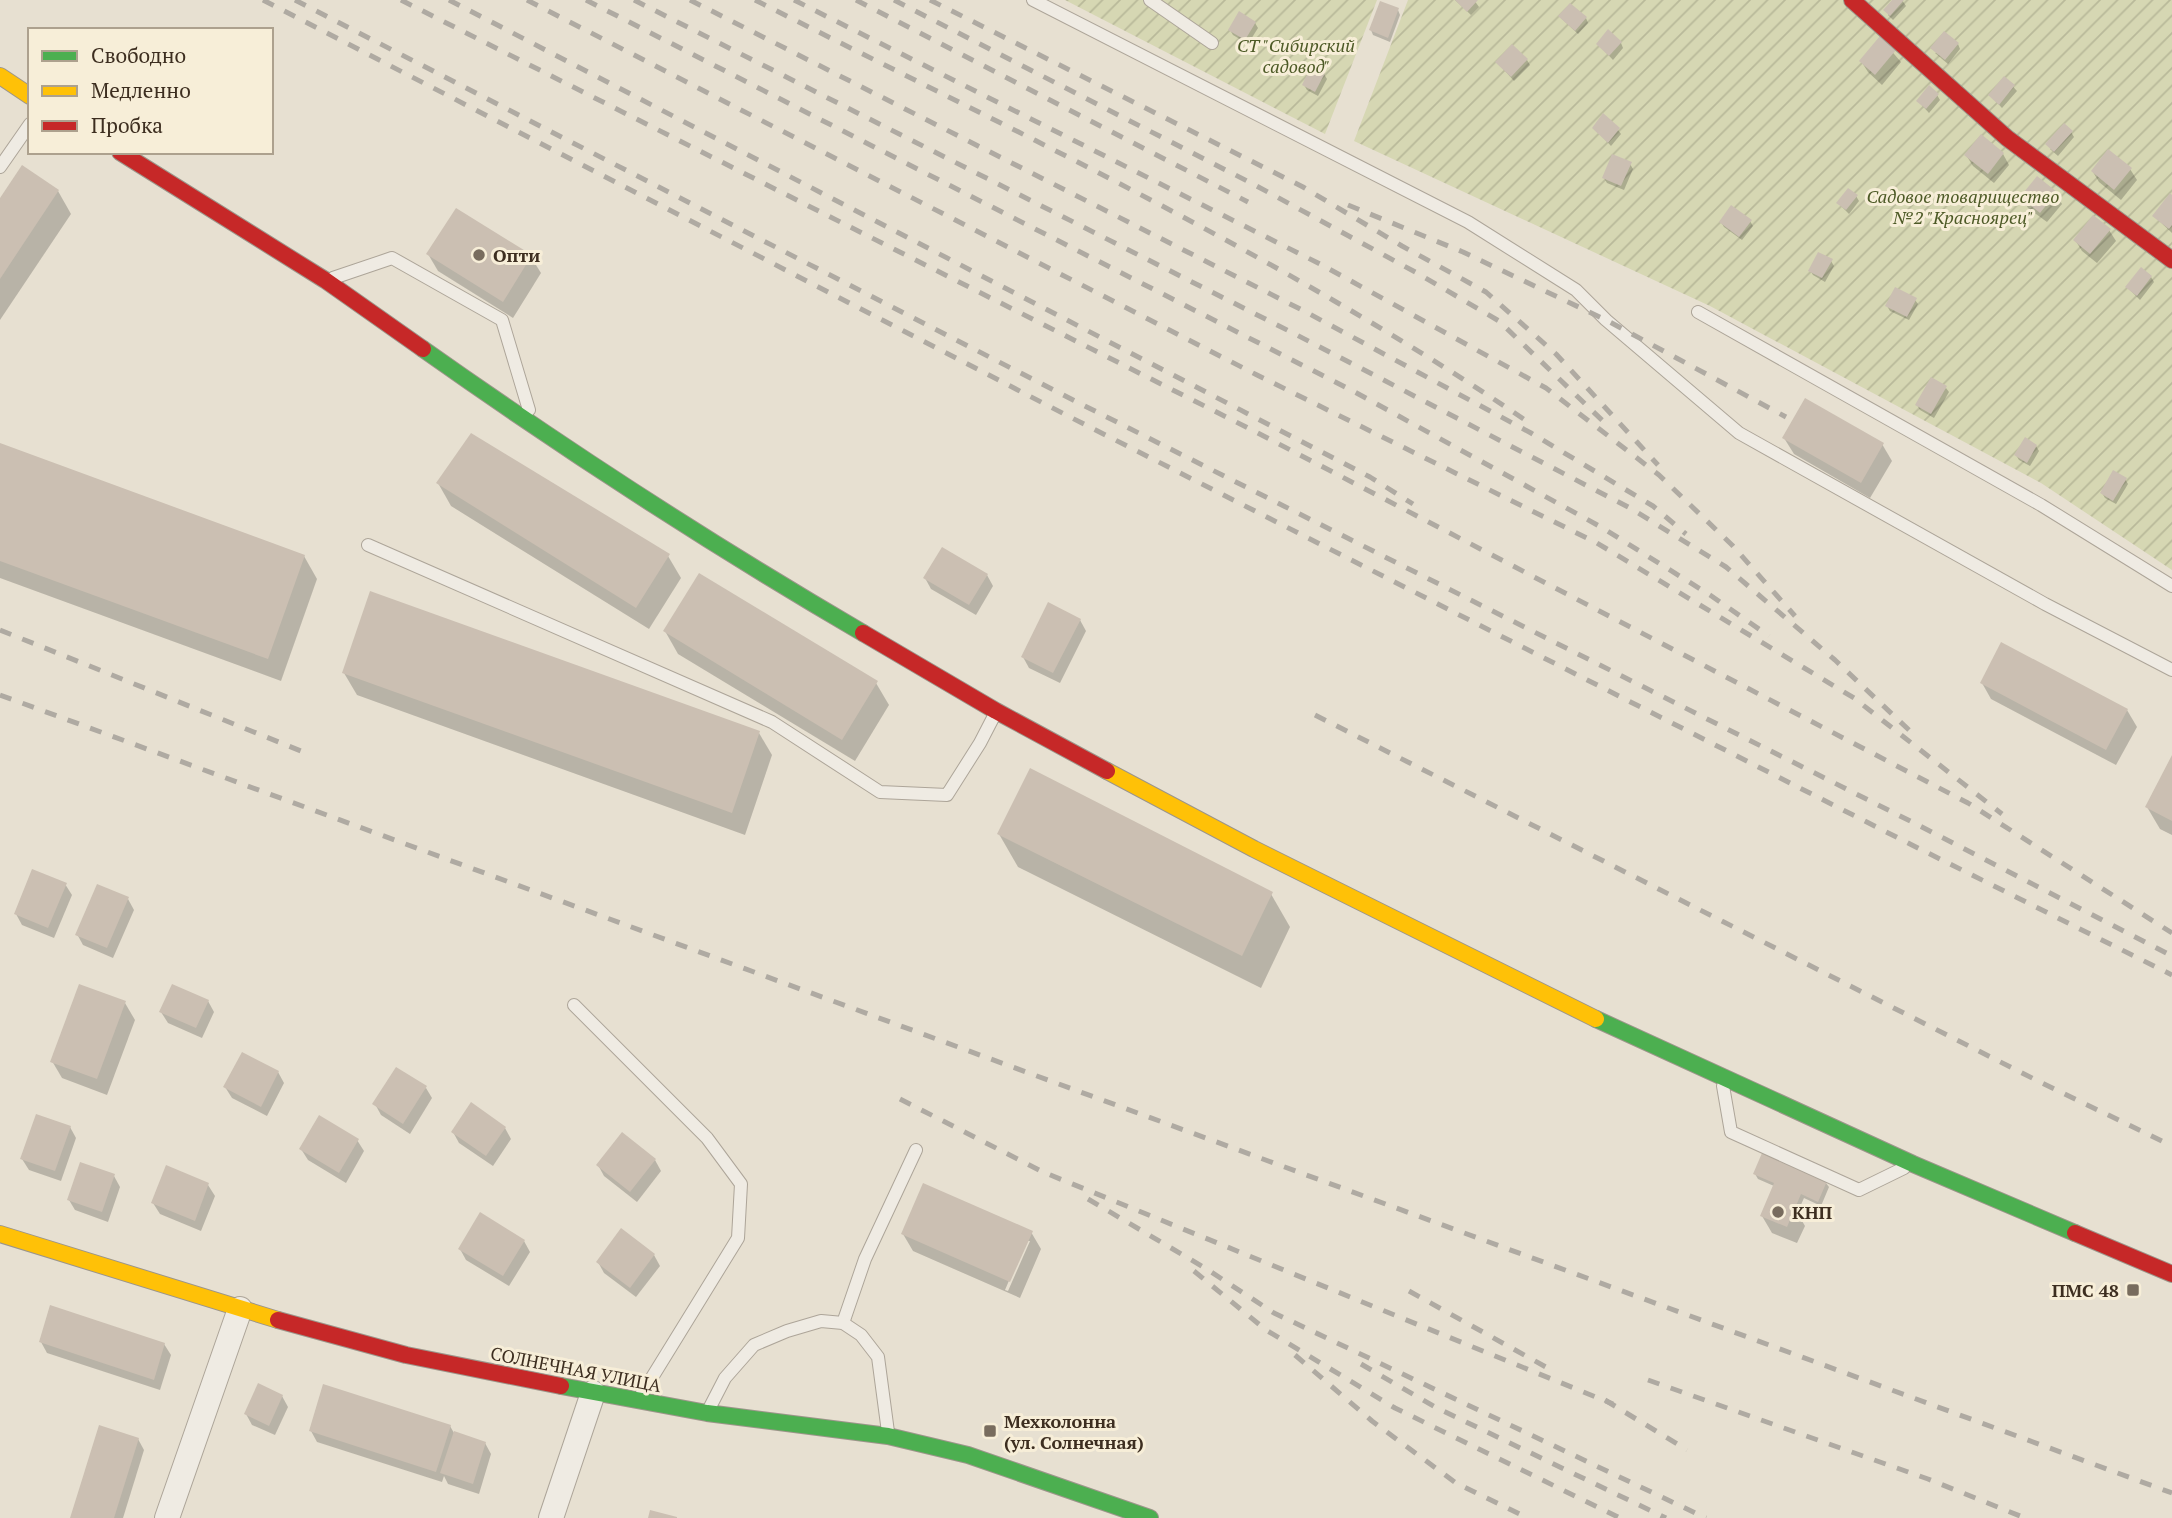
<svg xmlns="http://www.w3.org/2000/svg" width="2172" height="1518" viewBox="0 0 2172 1518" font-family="'PT Serif',serif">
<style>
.garden{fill:url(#garden-furrows)}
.shadow{fill:#0003;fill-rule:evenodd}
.building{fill:#cbbfb2}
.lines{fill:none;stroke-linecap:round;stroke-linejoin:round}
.lane-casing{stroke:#ada599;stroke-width:14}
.street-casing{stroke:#ada599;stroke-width:26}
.fast-casing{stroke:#9c958a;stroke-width:18}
.slow-casing{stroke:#9c958a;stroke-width:18}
.jam-casing{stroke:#9c958a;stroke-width:18}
.lane{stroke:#efebe3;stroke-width:12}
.street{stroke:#efebe3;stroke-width:24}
.fast{stroke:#4caf50;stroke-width:16}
.slow{stroke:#ffc107;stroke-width:16}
.jam{stroke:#c62828;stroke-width:16}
.rail{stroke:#afaaa2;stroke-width:5;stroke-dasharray:12 12;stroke-linecap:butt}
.poi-dot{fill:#786c5e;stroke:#f7eed8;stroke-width:2.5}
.labels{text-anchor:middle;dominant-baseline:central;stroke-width:6;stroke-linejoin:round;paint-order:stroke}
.park-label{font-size:18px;font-style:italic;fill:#4d5a26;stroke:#f7eed8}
.poi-label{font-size:18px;font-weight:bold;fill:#3d2e20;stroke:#f7eed8;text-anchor:start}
.street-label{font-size:18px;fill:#3d2e20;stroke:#f7eed8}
</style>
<defs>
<pattern id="garden-furrows" width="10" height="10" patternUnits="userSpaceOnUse" patternTransform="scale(1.75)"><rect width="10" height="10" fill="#d6d7b3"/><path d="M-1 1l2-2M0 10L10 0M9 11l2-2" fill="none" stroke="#b9b99a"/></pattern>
</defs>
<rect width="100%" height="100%" fill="#e7e0d1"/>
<g class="garden">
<polygon points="1065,0 1377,0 1325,134"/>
<polygon points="1408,0 2172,0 2172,570 2041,483 1710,306 1354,141"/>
</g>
<g class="shadow">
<polygon points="1455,0 1474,0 1479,7 1471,15"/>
<polygon points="1894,0 1902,0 1906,6 1893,20 1888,15"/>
<polygon points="1398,10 1400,15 1390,42 1373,35 1371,30"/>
<polygon points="1560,17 1586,18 1588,23 1578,34"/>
<polygon points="1255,23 1258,28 1248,44 1233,35 1230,30"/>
<polygon points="1881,39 1901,62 1882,85 1868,72 1861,61"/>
<polygon points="1621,43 1623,48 1613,60 1598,44"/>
<polygon points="1958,44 1960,49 1948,64 1935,53"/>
<polygon points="1527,60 1530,65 1514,81 1497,62"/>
<polygon points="1324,74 1327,79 1318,96 1307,90 1304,85"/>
<polygon points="2005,78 2017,91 2002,108 1990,95"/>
<polygon points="1937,95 1940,100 1929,113 1918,101"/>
<polygon points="1594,128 1618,130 1621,134 1611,146"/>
<polygon points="2071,132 2074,137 2058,156 2050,149"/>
<polygon points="2003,154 2009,165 1994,183 1973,166 1966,155"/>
<polygon points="1630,164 1633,169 1624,190 1607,183 1604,178"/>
<polygon points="23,168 58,191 71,214 0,320 0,201"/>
<polygon points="2130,169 2137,180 2121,200 2099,182 2093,172"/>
<polygon points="2055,193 2062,204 2047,222 2028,208 2022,197"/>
<polygon points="1856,196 1859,201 1849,214 1838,203"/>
<polygon points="2172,197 2172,233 2154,216"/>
<polygon points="1750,221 1753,226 1742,240 1724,227 1721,222"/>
<polygon points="2109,230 2116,241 2097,263 2082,251 2075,240"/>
<polygon points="428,254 531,257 541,273 513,318 438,271"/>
<polygon points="1831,261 1834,266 1825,282 1813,275 1810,270"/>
<polygon points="2151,277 2154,282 2140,300 2127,287"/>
<polygon points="1915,300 1918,304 1909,320 1890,311 1887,306"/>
<polygon points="1946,388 1949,392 1934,418 1920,410 1917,405"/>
<polygon points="1784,438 1882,444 1892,461 1870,498 1794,454"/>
<polygon points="0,445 304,556 317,579 281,681 0,578"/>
<polygon points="2036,446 2039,451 2030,466 2019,460 2016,455"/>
<polygon points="2125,479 2128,484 2116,504 2105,498 2102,493"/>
<polygon points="438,483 668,556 681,578 649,629 451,506"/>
<polygon points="987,575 993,586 976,615 931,589 925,578"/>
<polygon points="1080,620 1086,631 1060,683 1029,668 1023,657"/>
<polygon points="665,631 876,683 889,705 855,761 678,654"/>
<polygon points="344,673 759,733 772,755 745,835 357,695"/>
<polygon points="1982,683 2127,710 2137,727 2116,765 1991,699"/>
<polygon points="2172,759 2172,835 2160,829 2147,807"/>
<polygon points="999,834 1271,894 1290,927 1261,988 1018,867"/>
<polygon points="65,884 72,895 54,938 22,925 16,914"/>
<polygon points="128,899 134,910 113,958 83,945 77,934"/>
<polygon points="208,1001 214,1012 202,1038 168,1023 161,1012"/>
<polygon points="125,1003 135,1020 107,1095 62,1078 52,1061"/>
<polygon points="278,1072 284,1083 267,1116 232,1098 225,1087"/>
<polygon points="426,1088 432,1098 410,1134 381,1115 375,1104"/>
<polygon points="70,1127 76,1138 61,1181 29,1170 22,1159"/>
<polygon points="505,1128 511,1139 493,1166 459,1143 453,1132"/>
<polygon points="357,1140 364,1151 346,1183 308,1160 301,1149"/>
<polygon points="655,1160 661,1171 637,1202 604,1176 598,1165"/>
<polygon points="1755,1174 1826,1183 1829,1187 1821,1206 1804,1198 1800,1207 1772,1195 1772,1199 1799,1211 1798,1214 1805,1226 1797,1243 1772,1233 1762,1216 1774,1186 1758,1179"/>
<polygon points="114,1176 120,1187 108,1222 75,1210 69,1200"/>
<polygon points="208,1185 215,1196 201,1231 160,1214 153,1203"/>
<path d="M1031,1232l10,17 -21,49 -107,-47 -10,-17zM1026,1241h4l-22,50 -3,-1z"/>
<polygon points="524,1241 530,1252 509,1286 466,1260 460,1249"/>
<polygon points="654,1255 660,1266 636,1297 604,1273 598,1262"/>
<polygon points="41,1342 164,1344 171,1355 160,1390 47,1353"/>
<polygon points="282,1396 288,1407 275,1435 252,1425 246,1414"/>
<polygon points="450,1426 454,1433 485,1443 491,1454 479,1494 448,1484 444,1476 442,1482 317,1442 311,1431"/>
<polygon points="138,1439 144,1450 123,1518 72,1518"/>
</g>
<g class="building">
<polygon points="1455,0 1478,0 1467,12"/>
<polygon points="1892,0 1904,0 1890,16 1883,10"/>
<polygon points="1380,1 1399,8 1388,38 1369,30"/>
<polygon points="1570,3 1587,17 1575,31 1558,16"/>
<polygon points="1239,11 1256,22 1245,40 1228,30"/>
<polygon points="1608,29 1622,42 1609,56 1596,44"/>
<polygon points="1944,31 1959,43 1945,60 1930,48"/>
<polygon points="1880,36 1896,50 1875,75 1859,61"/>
<polygon points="1512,44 1528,59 1511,77 1495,62"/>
<polygon points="1311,66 1325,73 1315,92 1302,85"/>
<polygon points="2004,76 2015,85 1999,105 1988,95"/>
<polygon points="1929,85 1939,94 1926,109 1916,101"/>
<polygon points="1603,113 1620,128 1608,143 1592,128"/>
<polygon points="2064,123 2073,131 2054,152 2045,144"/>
<polygon points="1981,134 2004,153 1988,174 1964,155"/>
<polygon points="2108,149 2132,168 2114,190 2091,171"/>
<polygon points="1612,154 1632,162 1621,186 1602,178"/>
<polygon points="22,165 59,190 0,279 0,198"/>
<polygon points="2037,176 2057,192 2040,213 2020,197"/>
<polygon points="1848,188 1858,195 1846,210 1836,203"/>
<polygon points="2170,193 2172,195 2172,225 2169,229 2152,216"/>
<polygon points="1731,205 1752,220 1739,237 1719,222"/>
<polygon points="456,208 532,255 503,302 426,254"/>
<polygon points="2093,215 2111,229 2090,254 2073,240"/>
<polygon points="1818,252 1833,259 1822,278 1808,271"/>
<polygon points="2141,267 2152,276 2137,296 2125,287"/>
<polygon points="1895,287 1917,298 1907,317 1885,306"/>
<polygon points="1931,377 1947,386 1931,414 1915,405"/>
<polygon points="1805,398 1884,443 1861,483 1782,438"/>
<polygon points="471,433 670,554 636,608 436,483"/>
<polygon points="2025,437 2037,445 2027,463 2014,455"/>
<polygon points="0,443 305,555 268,659 0,561"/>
<polygon points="2113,470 2127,478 2113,501 2100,493"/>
<polygon points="942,547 988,574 969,605 923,578"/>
<polygon points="699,573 878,681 842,740 663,631"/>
<polygon points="370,591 760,731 732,813 342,673"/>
<polygon points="1048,602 1081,619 1053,673 1021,657"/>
<polygon points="2001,642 2128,709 2106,750 1980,683"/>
<polygon points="2172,755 2172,821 2145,807"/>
<polygon points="1030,768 1273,892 1242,956 997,834"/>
<polygon points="32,869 67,883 48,928 14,914"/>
<polygon points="97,884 129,897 107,948 75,935"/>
<polygon points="79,984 126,1001 97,1079 50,1062"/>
<polygon points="172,984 209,1000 196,1028 159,1012"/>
<polygon points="242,1052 279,1071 261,1107 223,1087"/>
<polygon points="396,1067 427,1086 403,1124 372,1104"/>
<polygon points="471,1102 506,1127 486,1156 451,1132"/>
<polygon points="36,1114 71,1126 55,1171 20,1159"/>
<polygon points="319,1115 359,1139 339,1173 299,1149"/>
<polygon points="622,1132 656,1159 630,1192 596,1165"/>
<polygon points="1762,1153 1827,1181 1818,1202 1801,1194 1787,1227 1760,1216 1774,1183 1753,1174"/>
<polygon points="80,1162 115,1174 102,1212 67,1200"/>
<polygon points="166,1165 209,1183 195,1221 151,1203"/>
<polygon points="923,1183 1033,1231 1010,1282 901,1234"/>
<polygon points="480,1212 525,1240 503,1276 458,1249"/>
<polygon points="621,1228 655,1254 630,1288 596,1262"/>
<polygon points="50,1305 165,1343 154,1380 39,1342"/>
<polygon points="258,1383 283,1395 269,1426 244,1414"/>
<polygon points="323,1384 451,1425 436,1472 309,1431"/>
<polygon points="99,1425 139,1438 114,1518 70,1518"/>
<polygon points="454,1431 486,1442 473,1484 440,1473"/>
<polygon points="650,1510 677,1517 677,1518 648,1518"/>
</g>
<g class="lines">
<g class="lane-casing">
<g id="lane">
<polyline points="1033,0 1468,222 1576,290 1606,320 1739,433 2045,604 2172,670"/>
<polyline points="1150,0 1212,43"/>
<polyline points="0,167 30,124"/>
<polyline points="333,278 392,258 502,320 529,410"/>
<polyline points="1698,312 2041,505 2172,586"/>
<polyline points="368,545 772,722 880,792 947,795 980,743 995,714"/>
<polyline points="574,1005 707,1138 741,1184 738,1238 640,1397"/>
<polyline points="1723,1086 1731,1132 1859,1190 1904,1168"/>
<polyline points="843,1323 865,1259 916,1150"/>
<polyline points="709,1409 725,1378 754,1345 787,1331 821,1321 843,1323 861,1335 878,1357 888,1432"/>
</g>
</g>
<g class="street-casing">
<g id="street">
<polyline points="167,1518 240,1309"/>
<polyline points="551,1518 593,1393"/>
</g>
</g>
<g class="fast-casing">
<g id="fast">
<path d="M423,349c143,101 289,196 440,284"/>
<polyline points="1596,1019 1913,1164 2075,1233"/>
<polyline points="561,1386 707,1413 888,1436 968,1455 1150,1518"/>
</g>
</g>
<g class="slow-casing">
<g id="slow">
<polyline points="0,76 30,96"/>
<polyline points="1107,771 1254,849 1596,1019"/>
<polyline points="0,1234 278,1320"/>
</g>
</g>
<g class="jam-casing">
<g id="jam">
<polyline points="1852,0 2007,138 2172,260"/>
<polyline points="120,152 325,280 423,349"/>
<polyline points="863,633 996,711 1107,771"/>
<polyline points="2075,1233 2172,1274"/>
<polyline points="278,1320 406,1355 561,1386"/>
</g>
</g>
<use href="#lane" class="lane"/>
<use href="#street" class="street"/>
<use href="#fast" class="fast"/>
<use href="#slow" class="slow"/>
<use href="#jam" class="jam"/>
<g class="rail">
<polyline points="263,0 1072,418 1910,844 2172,975"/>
<polyline points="295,0 1075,401 1920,826 2172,956"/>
<polyline points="401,0 1252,430 1968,803 2172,933"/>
<polyline points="449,0 1370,477 1413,504"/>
<polyline points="527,0 1257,375 1597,543 1854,698 2002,814"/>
<polyline points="586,0 1353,391 1601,527 1710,595 1769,636"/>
<polyline points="634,0 1293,333 1630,508 1726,567 1835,660 1909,730"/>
<polyline points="690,0 1304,311 1531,433 1653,506 1686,534"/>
<path d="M755,0c263,133 532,258 776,424"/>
<polyline points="794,0 1320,264 1546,388 1659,475 1732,545 1795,616"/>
<polyline points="856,0 1248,202"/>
<polyline points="894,0 1253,184 1417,273 1499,321 1606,424"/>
<polyline points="930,0 1303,187 1402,246 1486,292 1556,354 1658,465"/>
<polyline points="1348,205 1463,252 1606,320 1786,417"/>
<polyline points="0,630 306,753"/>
<polyline points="0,695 2172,1493"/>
<polyline points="1315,715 2036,1080 2172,1146"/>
<polyline points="900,1099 1043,1172 1613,1404"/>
<polyline points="1088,1199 1205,1268 1274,1313 1706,1518"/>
<polyline points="1194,1271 1266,1330 1395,1408 1620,1518"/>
<polyline points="1409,1291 1553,1371"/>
<polyline points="1295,1355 1372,1421 1456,1483 1528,1518"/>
<polyline points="1361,1364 1435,1407 1666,1518"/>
<polyline points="1648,1380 1928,1479 2025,1518"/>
<polyline points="1605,1400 1687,1450"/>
</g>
</g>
<g class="poi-dot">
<circle cx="479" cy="255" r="7"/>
<circle cx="1778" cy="1212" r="7"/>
<rect x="2126" y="1283" width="14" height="14" rx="3.5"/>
<rect x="983" y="1424" width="14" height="14" rx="3.5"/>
</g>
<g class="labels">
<g class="park-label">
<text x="1296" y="45">СТ "Сибирский<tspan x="1296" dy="21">садовод"</tspan></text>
<text x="1963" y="196">Садовое товарищество<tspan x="1963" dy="21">№2 "Красноярец"</tspan></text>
</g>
<g class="poi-label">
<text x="493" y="255">Опти</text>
<text x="1792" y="1212">КНП</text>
<text x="2119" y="1290" text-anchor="end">ПМС 48</text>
<text x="1004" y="1421">Мехколонна<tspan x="1004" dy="21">(ул. Солнечная)</tspan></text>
</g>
<g class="street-label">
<text transform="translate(576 1369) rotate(11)">СОЛНЕЧНАЯ УЛИЦА</text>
</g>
</g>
<rect x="28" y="28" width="245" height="126" fill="#f7eed8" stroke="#ada18e" stroke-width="2"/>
<rect x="42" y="51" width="35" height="10" fill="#4caf50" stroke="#ada18e" stroke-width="2"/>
<text x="91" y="63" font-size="21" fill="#3d2e20">Свободно</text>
<rect x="42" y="86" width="35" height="10" fill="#ffc107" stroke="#ada18e" stroke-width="2"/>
<text x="91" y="98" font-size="21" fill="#3d2e20">Медленно</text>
<rect x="42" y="121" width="35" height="10" fill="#c62828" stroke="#ada18e" stroke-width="2"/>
<text x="91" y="133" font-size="21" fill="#3d2e20">Пробка</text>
</svg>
